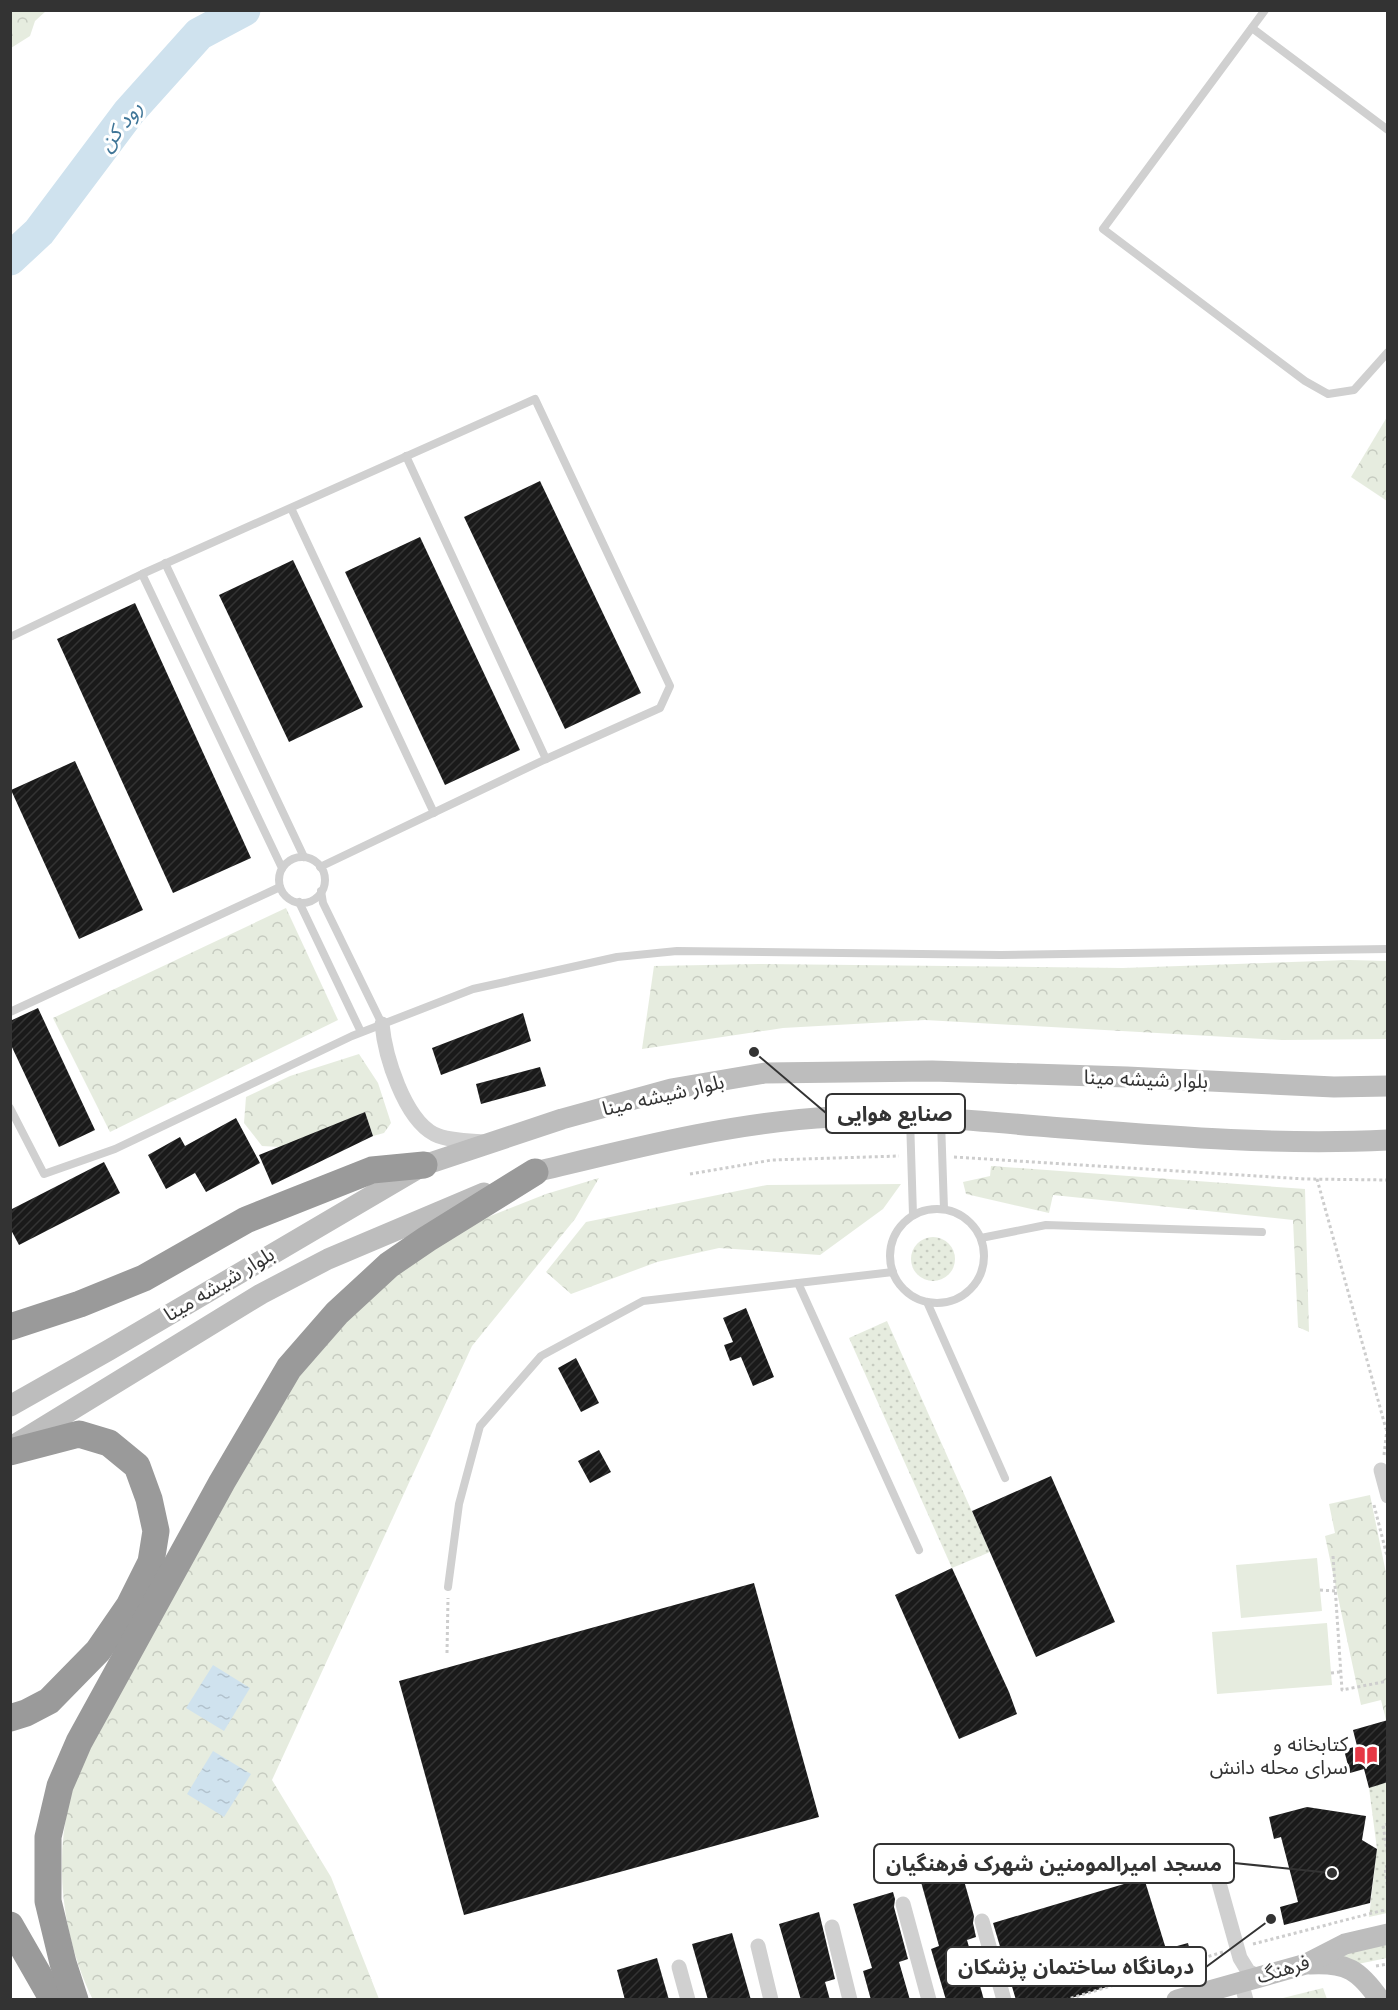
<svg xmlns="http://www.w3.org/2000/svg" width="1398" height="2010" viewBox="0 0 1398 2010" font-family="Arial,'Noto Sans Arabic',sans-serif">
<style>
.green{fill:url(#green-dots)}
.forest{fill:url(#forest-crowns)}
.pitch{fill:#e6ecdf}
.water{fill:url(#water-ripples)}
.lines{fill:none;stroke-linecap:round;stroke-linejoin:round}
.river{stroke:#cfe2ee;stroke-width:33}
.building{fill:url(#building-hatch)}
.path{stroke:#cdcdcd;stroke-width:3;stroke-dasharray:3 3;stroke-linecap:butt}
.lane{stroke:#d0d0d0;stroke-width:8}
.street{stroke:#d0d0d0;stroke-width:15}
.secondary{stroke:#bdbdbd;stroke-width:21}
.highway{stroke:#9a9a9a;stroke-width:27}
.labels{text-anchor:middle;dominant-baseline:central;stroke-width:6;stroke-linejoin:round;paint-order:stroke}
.street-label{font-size:20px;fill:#333;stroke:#fff}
.poi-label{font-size:20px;fill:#333;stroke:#fff;text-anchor:end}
.water-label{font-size:21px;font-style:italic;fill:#3f7597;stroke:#fff}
.leader{fill:none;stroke:#333;stroke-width:2}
.callout-dot{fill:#333;stroke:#fff;stroke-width:2}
.callout{fill:#fff;stroke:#333;stroke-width:2}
.callout-label{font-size:21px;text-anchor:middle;font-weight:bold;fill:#333}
</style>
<defs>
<pattern id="green-dots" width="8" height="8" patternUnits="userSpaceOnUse" patternTransform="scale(1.5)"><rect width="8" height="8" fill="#e6ecdf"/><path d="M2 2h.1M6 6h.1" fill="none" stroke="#c6cbc0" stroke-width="1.8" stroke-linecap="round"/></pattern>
<pattern id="forest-crowns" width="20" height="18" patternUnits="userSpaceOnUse" patternTransform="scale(1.5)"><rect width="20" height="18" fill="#e6ecdf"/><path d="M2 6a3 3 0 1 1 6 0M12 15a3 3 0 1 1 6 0" fill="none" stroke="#c6cbc0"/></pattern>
<pattern id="water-ripples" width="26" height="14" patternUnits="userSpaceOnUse" patternTransform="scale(1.5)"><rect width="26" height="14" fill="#cfe2ee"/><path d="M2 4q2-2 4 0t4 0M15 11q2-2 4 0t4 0" fill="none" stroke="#b2c2cd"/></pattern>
<pattern id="building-hatch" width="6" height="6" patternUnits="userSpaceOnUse" patternTransform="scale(1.5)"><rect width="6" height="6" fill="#1a1a1a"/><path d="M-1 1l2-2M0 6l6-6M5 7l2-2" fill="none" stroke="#333"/></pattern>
</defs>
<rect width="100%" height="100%" fill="#fff"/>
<g class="green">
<circle cx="933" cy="1259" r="22"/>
<polygon points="887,1321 990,1552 952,1568 849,1338"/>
<polygon points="1387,1782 1387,1913 1369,1917 1377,1849 1369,1788"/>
<polygon points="1387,1938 1387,1958 1358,1964 1324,1960"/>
</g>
<g class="forest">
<polygon points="11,10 46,11 35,21 30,36 11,48"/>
<polygon points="1387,417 1387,501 1351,477"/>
<polygon points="286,908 338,1020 110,1132 53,1018"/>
<polygon points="1349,960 1387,961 1387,1039 1282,1040 925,1020 783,1028 642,1049 654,966 758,964 1123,968"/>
<polygon points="359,1054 378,1083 391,1123 384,1133 373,1136 365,1112 280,1147 262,1146 244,1123 246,1097 290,1076"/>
<polygon points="991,1166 1305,1189 1309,1332 1298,1327 1293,1220 1053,1195 1049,1213 966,1194 963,1182 990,1176"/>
<path d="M599,1178l-24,41 -103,127 -200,434 59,97 48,122 -286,1c-30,-62 -39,-132 -24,-198 4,-15 10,-30 15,-44l179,-329 40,-62 69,-77 93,-64 81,-32z"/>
<polygon points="901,1184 883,1209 820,1255 719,1248 657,1262 571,1294 546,1272 586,1222 767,1185"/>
<polygon points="1370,1495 1387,1578 1388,1720 1386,1720 1381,1700 1361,1705 1325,1536 1335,1533 1329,1504"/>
<polygon points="1323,1988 1327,1999 1279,1999"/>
</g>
<g class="pitch">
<polygon points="1317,1558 1322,1611 1241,1618 1236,1565"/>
<polygon points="1327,1623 1332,1685 1217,1694 1212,1632"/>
</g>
<g class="water">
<polygon points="213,1665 250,1688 224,1731 186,1708"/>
<polygon points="213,1751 251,1774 224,1817 187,1794"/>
</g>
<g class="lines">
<polyline class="river" points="10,259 39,232 129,112 199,34 244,10"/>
</g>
<g class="building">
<polygon points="540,481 641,693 565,729 464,517"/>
<polygon points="420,537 520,750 445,785 345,572"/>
<polygon points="293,560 363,707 289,742 219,595"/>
<polygon points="135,603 251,858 173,893 57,639"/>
<polygon points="75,761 143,910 79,939 11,790"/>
<polygon points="38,1008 95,1130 59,1147 10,1043 10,1021"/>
<polygon points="523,1013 531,1041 441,1075 432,1048"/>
<polygon points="540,1067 546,1086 481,1104 476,1084"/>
<polygon points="365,1112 373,1136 272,1185 259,1155"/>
<polygon points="236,1118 260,1163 206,1192 195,1173 166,1189 148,1155 180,1137 185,1146"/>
<polygon points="104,1162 120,1193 19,1245 10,1228 10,1210"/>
<polygon points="746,1308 774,1377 753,1386 741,1357 730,1361 724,1345 733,1342 723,1318"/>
<polygon points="576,1358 599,1403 581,1412 558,1368"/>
<polygon points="599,1450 611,1472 590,1483 578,1461"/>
<polygon points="1051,1476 1115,1622 1036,1657 972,1511"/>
<polygon points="952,1568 1009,1692 1017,1714 959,1739 895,1595"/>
<polygon points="754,1583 819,1817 464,1915 399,1681"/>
<polygon points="1388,1720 1388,1782 1369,1788 1364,1769 1350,1773 1344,1750 1357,1746 1353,1730"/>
<polygon points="1307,1807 1366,1816 1362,1840 1377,1849 1370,1903 1284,1925 1280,1907 1298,1902 1281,1837 1274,1839 1269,1817"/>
<polygon points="961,1870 974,1916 973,1923 976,1937 967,1940 984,2000 946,2000 931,1949 939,1946 921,1882"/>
<polygon points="1144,1878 1166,1949 1188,1943 1192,1959 1171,1965 1171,1967 1065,2000 1016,2000 993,1923"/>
<polygon points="893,1892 895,1899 894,1907 908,1959 899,1962 910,2000 871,2000 863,1971 872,1968 853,1904"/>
<polygon points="819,1912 835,1979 825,1982 830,2000 801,2000 779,1924"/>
<polygon points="732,1933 751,2000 708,2000 692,1944"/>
<polygon points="657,1958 669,2000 625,2000 617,1970"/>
</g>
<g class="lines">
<g class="path">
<polyline points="954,1157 1305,1179 1388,1180"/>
<polyline points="690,1174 772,1160 899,1156"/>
<polyline points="1317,1179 1386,1429"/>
<polyline points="1384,1455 1387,1429"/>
<polyline points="1374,1505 1388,1560"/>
<polyline points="1333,1556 1342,1690 1388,1681"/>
<polyline points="1320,1590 1335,1591"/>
<polyline points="447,1653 448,1598"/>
<polyline points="1331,1673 1340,1672"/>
<polyline points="1388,1824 1383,1825 1388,1857"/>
<polyline points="1388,1866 1385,1867 1388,1891"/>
<polyline points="1253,1944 1388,1909"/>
<polyline points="1376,1966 1388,1964"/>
<polyline points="1065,2000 1223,1952"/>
</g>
<g class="lane">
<polyline points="1265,10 1103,229 1305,381 1328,394 1354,390 1388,352"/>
<polyline points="1252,28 1388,130"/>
<polyline points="406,456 546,759"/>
<polyline points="291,508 434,813"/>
<polyline points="165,563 304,857"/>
<polyline points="142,574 282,868"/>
<polyline points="10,637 142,574 535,399 670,686 660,708 546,759 320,867"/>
<circle cx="302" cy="880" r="23"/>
<polyline points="321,891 323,903 382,1024"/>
<polyline points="299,902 361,1032"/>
<polyline points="10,1012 280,887"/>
<polyline points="10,1108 44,1174 115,1149 352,1036 473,989 617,957 677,951 1001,955 1388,949"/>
<polyline points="910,1118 913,1215"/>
<polyline points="941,1121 944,1209"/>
<circle cx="937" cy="1256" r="47"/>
<polyline points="981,1238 1046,1225 1262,1232"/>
<polyline points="893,1272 798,1283 919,1550"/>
<polyline points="927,1302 1005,1478"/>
<polyline points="448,1587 459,1504 480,1426 541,1356 643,1301 798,1283"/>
</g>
<g class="street">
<path d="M382,1024c3,32 22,94 52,110 14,7 35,7 50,8"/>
<polyline points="1381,1470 1388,1496"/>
<polyline points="1212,1858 1240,1958 1248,1971 1259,1977"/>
<polyline points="903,1904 929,2000"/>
<polyline points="982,1921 1004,2000"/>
<polyline points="832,1927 850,2000"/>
<polyline points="758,1946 771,2000"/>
<polyline points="679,1967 688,2000"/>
<polyline points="1241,1982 1246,2000"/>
</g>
<g class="secondary">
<path d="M522,1178l13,-6c99,-24 198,-50 299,-55 68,-3 136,3 204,9 116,9 233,20 350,14"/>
<polyline points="10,1406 109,1350 424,1165 562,1119 671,1089 765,1073 932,1071 1127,1077 1334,1087 1388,1086"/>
<polyline points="16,1444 261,1294 328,1259 484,1193"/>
<path d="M1310,1964c37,-2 49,6 70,36"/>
<polyline points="1177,2000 1306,1964 1345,1944 1388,1934"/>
</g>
<g class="highway">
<polyline points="10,1327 80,1304 144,1278 246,1220 372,1170 424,1165"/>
<polyline points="10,1452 79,1434 109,1443 137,1466 149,1499 156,1531 151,1562 129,1606 98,1651 49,1701 26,1713 10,1718"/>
<polyline points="10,1925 53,2000"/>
<polyline points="75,2000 63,1963 48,1901 48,1837 60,1786 79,1742 222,1482 289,1368 337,1313 389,1265 427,1239 535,1172"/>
</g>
</g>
<defs>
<g id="library-bare" transform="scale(1.8)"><path d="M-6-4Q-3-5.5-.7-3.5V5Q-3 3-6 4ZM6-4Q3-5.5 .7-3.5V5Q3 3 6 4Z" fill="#e63946" stroke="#fff" stroke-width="2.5" paint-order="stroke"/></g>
</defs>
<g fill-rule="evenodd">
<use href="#library-bare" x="1366" y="1755"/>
</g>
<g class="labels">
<g class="street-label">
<text transform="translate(1146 1079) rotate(2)">بلوار شیشه مینا</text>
<text transform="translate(663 1095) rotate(-13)">بلوار شیشه مینا</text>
<text transform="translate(219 1284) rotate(-31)">بلوار شیشه مینا</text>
<text transform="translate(1283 1969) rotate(-17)">فرهنگ</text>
</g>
<g class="poi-label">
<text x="1348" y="1744">کتابخانه و<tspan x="1348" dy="23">سرای محله دانش</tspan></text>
</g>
<g class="water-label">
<text transform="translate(120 126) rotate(-52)">رود کن</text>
</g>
</g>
<path class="leader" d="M754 1052L826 1113M1332 1873L1234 1863M1271 1919L1206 1967"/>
<g class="callout-dot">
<circle cx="754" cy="1052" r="6"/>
<circle cx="1332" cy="1873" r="6"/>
<circle cx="1271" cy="1919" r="6"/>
</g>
<g class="callout">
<rect x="826" y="1094" width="139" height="39" rx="6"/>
<rect x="874" y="1844" width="360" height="39" rx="6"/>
<rect x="946" y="1947" width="260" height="39" rx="6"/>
</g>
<g class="callout-label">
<text x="895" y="1121">صنایع هوایی</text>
<text x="1054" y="1871">مسجد امیرالمومنین شهرک فرهنگیان</text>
<text x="1076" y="1974">درمانگاه ساختمان پزشکان</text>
</g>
<rect width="1398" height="2010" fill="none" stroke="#333333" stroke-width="24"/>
</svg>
